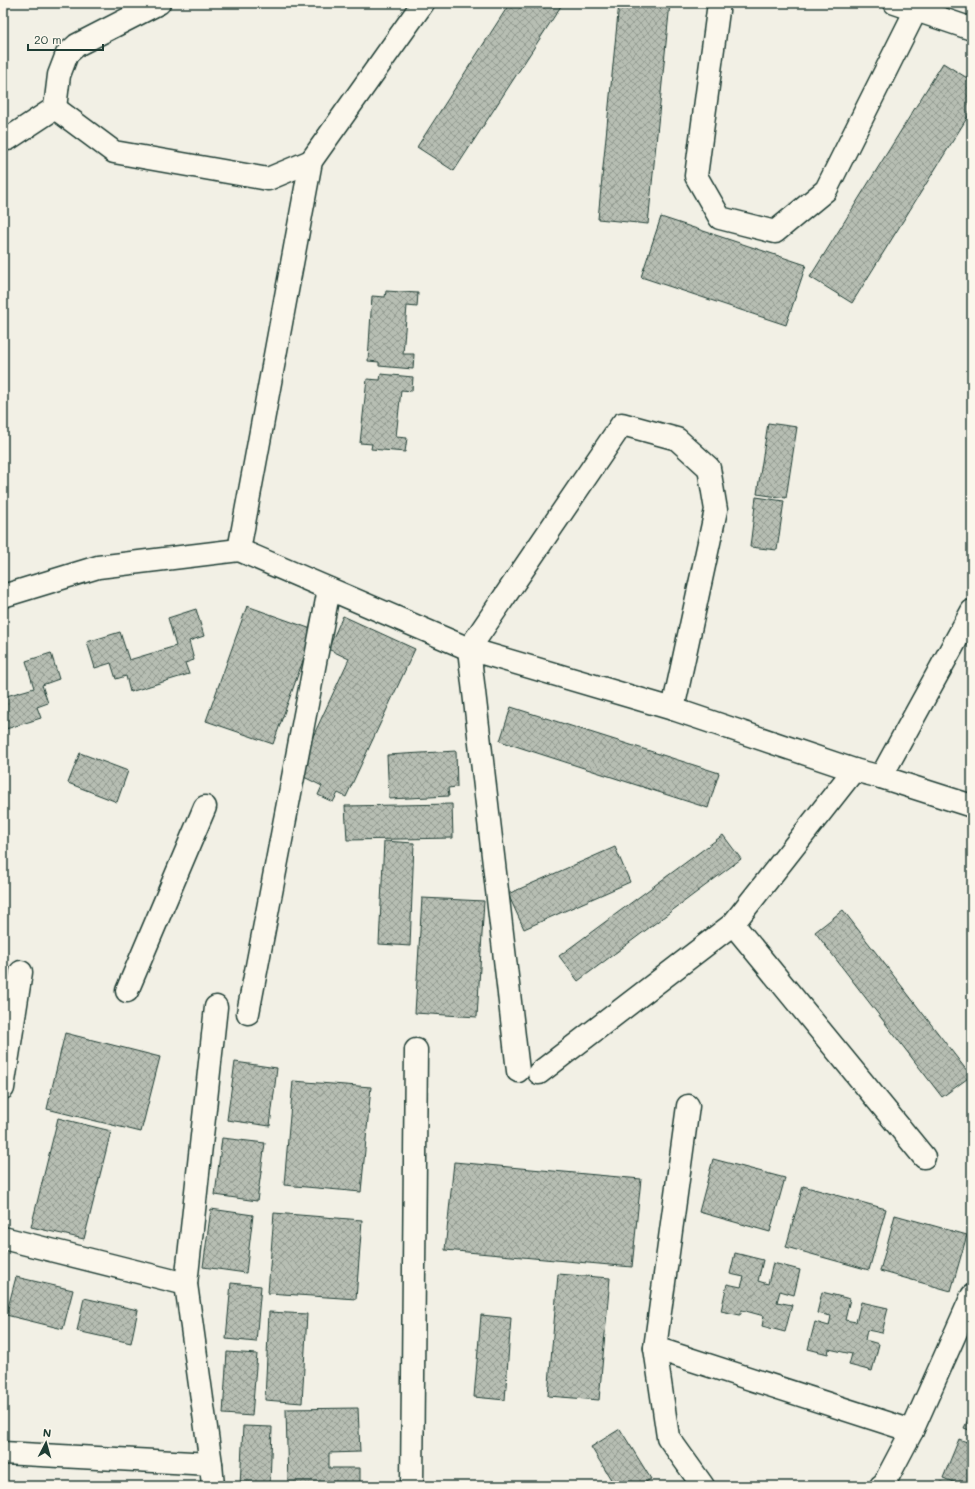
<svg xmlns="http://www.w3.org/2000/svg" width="975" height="1489" viewBox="0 0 975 1489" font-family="Mali,sans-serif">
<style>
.building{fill:url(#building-cross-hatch);stroke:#1f3d34}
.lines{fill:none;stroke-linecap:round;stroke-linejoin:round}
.minor-casing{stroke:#1f3d34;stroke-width:25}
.minor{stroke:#fbf7ec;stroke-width:22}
</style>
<defs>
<pattern id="building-cross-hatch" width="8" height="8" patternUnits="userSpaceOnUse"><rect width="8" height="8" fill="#b7beb3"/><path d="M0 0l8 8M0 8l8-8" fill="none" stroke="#949c92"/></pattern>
</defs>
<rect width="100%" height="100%" fill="#f2f0e5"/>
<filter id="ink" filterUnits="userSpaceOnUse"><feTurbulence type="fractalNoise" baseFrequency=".025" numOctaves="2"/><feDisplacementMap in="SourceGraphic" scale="8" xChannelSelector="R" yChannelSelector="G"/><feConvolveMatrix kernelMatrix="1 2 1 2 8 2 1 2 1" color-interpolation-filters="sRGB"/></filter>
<g filter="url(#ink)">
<g class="building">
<polygon points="510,3 563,3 454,171 417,147"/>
<polygon points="619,3 670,3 648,224 598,219"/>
<polygon points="943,63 972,81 972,110 852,303 810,277"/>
<polygon points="661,217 806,265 786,325 641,277"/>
<polygon points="386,291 418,293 417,307 407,306 403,354 414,354 413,369 379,366 379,362 368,361 372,296 385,297"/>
<polygon points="381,374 413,377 412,391 401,390 396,437 407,438 405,452 371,449 372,444 360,443 367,379 380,380"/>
<polygon points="768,423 797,427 786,498 757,494"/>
<polygon points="756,497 784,501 777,550 750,547"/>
<polygon points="247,606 314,630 273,744 206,721"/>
<polygon points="196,609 204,636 189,641 194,660 185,663 189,674 130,692 126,676 116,679 111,663 95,668 87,642 120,632 129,660 176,646 168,618"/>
<polygon points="343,616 415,649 346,797 338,793 333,802 318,795 322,786 296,773 349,659 328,649"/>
<polygon points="51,653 59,679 42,685 48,703 37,707 41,718 3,730 3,697 34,688 26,661"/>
<polygon points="511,707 719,773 708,808 500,741"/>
<polygon points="456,751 457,787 448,788 449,796 389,799 387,755"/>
<polygon points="80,753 128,771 117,802 68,783"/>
<polygon points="452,804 453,838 347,840 345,806"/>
<polygon points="723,835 741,859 578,981 559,956"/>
<polygon points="384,841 414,843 410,946 379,944"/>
<polygon points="615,847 630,882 524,929 508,894"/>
<polygon points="422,898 484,901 477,1017 415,1013"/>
<polygon points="843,910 971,1076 942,1097 815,932"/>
<polygon points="65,1033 160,1057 141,1132 47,1109"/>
<polygon points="235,1062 277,1068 270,1126 227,1120"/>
<polygon points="293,1081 371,1087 361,1192 284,1185"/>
<polygon points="58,1118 111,1131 84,1239 31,1227"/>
<polygon points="222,1138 265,1143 257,1201 215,1195"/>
<polygon points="713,1159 785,1178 770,1232 699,1212"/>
<polygon points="454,1162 641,1179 632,1267 445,1250"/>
<polygon points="803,1186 886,1209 869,1270 786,1247"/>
<polygon points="211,1209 253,1215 246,1273 203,1267"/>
<polygon points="274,1213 362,1220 356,1299 268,1293"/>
<polygon points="895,1215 967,1235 951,1291 880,1271"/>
<polygon points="735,1253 763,1260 758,1281 768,1284 773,1263 800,1270 794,1295 780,1291 777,1302 792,1305 785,1332 762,1326 764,1316 742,1310 740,1315 721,1311 727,1284 741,1287 744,1277 730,1274"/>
<polygon points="558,1274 610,1278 599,1400 548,1396"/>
<polygon points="16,1277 73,1290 63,1329 6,1315"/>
<polygon points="231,1283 261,1286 256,1342 226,1339"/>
<polygon points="822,1292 850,1299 845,1320 856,1322 861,1302 888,1308 882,1333 867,1330 865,1340 879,1344 872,1371 849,1365 852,1354 829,1349 828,1354 808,1349 815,1322 829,1326 831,1316 817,1313"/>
<polygon points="84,1298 138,1310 131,1343 77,1331"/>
<polygon points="269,1312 307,1314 302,1403 265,1400"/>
<polygon points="481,1315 511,1318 505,1400 474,1397"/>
<polygon points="227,1352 257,1354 252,1416 223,1414"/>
<polygon points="358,1408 360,1452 329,1453 329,1468 360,1468 360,1486 288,1486 286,1409"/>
<polygon points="972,1411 972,1431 964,1428"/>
<polygon points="243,1426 272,1427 270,1486 240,1486"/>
<polygon points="620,1429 651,1479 639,1486 615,1486 591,1447"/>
<polygon points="959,1439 972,1444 972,1486 963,1486 943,1478"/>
<polygon points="941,1482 950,1486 939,1486"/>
</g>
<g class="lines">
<g class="minor-casing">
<g id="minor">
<polyline points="719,3 696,176 720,218 775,232 826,190 916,10 916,3"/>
<polyline points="895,3 972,29"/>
<polyline points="55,108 59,75 67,54 77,45 159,3"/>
<polyline points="3,139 8,139 55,108 114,152 268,179 311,161"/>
<polyline points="239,550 311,161 423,3"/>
<polyline points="3,596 98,567 239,550 469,649 673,709 854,770 881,777 972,806"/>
<polyline points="881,777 972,611"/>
<polyline points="733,924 924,1157"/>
<polyline points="127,991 205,807"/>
<polyline points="248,1013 329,589"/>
<polyline points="518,1071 469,649 622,424 677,439 709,468 716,510 673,709"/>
<polyline points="539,1073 733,924 854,770"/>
<polyline points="3,1088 21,972"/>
<polyline points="688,1106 655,1348 668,1437 703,1486"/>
<polyline points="3,1238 186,1284"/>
<polyline points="655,1348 912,1431"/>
<polyline points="3,1453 211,1464"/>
<polyline points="213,1486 211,1464 186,1284 216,1007"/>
<polyline points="412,1486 416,1050"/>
<polyline points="881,1486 884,1484 912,1431 972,1296"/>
</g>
</g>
<use href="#minor" class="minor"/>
</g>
</g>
<rect width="975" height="1489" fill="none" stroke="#fbf7ec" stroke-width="16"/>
<rect x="8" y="8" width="959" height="1473" fill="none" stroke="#1f3d34" stroke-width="1.5" filter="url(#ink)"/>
<g transform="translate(46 1443) rotate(6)" stroke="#fbf7ec" stroke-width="3" paint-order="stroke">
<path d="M0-3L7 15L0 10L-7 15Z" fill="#1f3d34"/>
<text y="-6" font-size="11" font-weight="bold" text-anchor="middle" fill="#1f3d34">N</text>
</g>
<path d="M28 44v6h75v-6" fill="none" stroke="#1f3d34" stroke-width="2"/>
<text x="34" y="44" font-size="12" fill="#1f3d34" stroke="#fbf7ec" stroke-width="3" paint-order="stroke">20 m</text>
</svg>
